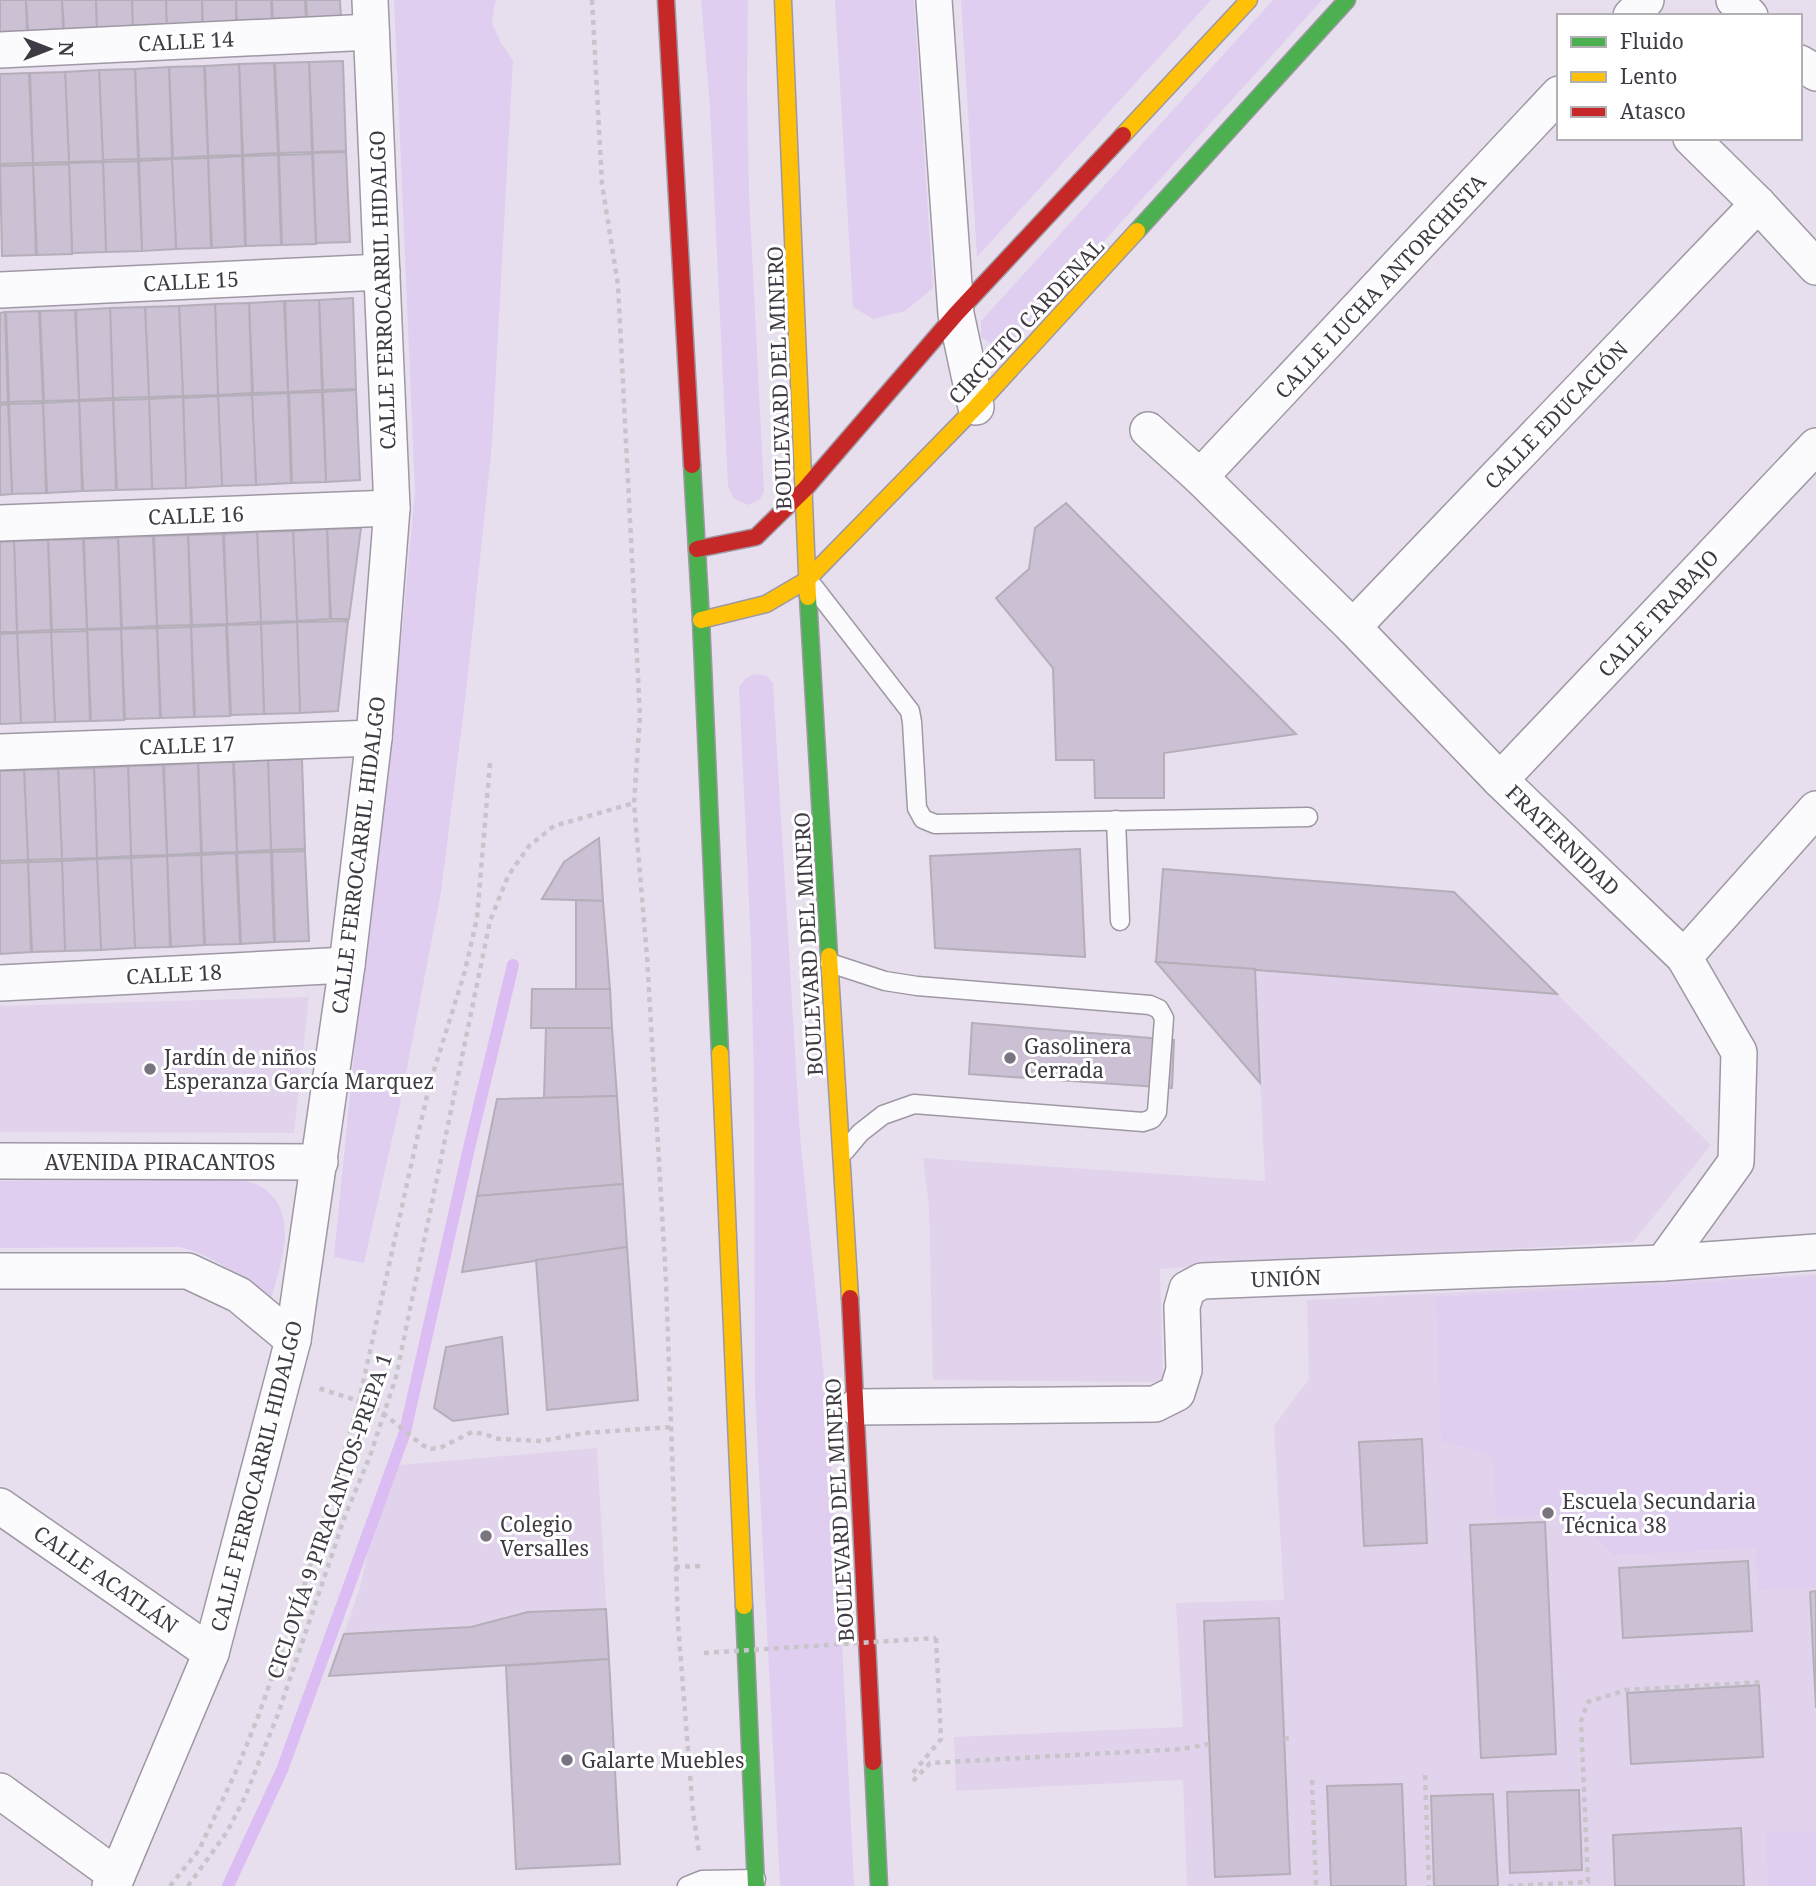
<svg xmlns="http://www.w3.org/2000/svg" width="1816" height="1886" viewBox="0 0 1816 1886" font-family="'Noto Serif',serif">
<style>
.built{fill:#e2d3ec}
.green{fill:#e0cef0}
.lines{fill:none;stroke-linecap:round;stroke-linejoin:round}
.stream{stroke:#dbbcf3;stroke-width:12}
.building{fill:#cbc0d4;stroke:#b4aeb9;stroke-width:2}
.lane-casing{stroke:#9e98a4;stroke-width:21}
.street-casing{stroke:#9e98a4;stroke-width:38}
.fast-casing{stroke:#9e98a4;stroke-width:19}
.slow-casing{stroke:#9e98a4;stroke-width:19}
.jam-casing{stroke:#9e98a4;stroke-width:19}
.path{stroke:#c7c5ca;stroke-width:4.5;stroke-dasharray:5 5;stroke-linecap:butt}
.lane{stroke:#fbfafc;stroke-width:18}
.street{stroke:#fbfafc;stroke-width:35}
.fast{stroke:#4caf50;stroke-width:16}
.slow{stroke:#ffc107;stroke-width:16}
.jam{stroke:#c62828;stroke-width:16}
.path-bridge{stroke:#c7c5ca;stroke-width:4.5;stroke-dasharray:5 5;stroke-linecap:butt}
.poi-dot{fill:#7a7480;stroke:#fff;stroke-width:2.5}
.labels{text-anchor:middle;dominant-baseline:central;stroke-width:6;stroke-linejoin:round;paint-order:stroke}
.street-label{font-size:21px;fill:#3f3a44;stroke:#fff}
.poi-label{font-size:21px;fill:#3f3a44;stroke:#fff;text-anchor:start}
</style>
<rect width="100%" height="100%" fill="#e7dfee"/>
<g class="built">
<polygon points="1255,969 1557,994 1711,1145 1633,1242 1160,1269 1163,1382 933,1380 929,1208 923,1158 1265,1181"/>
<polygon points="309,997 294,1133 0,1132 0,1006"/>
<polygon points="1816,1274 1816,1886 1187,1886 1183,1780 956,1791 954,1737 1183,1727 1176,1603 1284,1600 1274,1426 1309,1379 1307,1300"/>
<polygon points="597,1448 609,1659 329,1676 360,1588 382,1483 399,1465"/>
</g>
<g class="green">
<polygon points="394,0 497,0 495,2 492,23 501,43 513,60 492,444 466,693 441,892 400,1104 364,1263 334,1257 355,1043 400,653 415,491"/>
<polygon points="701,0 748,0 747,84 749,194 764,491 760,499 748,505 734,499 728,486 710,107"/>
<polygon points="835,0 914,0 933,288 905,311 873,319 853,307"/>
<polygon points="961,0 1211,0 977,257"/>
<polygon points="1273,0 1322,0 1010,345 994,346 981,337 981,321"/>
<polygon points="755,674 767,676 773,684 800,1135 825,1388 837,1542 854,1886 780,1886 755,1395 754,1089 751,945 739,687 746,678"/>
<path d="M231,1178c9,2 19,3 27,7 44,24 23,77 13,114 -31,-22 -53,-42 -91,-52l-180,1v-67h147z"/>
<polygon points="1816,1276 1816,1587 1758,1590 1755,1548 1614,1555 1572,1515 1497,1516 1492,1455 1441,1441 1436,1297"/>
<polygon points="1816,1831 1816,1886 1768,1886 1766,1833"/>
</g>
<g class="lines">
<polyline class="stream" points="228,1886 282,1770 405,1432 469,1148 513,965"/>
</g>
<g class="building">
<polygon points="0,0 26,0 27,31 0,32"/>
<polygon points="26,0 62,0 63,29 28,31"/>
<polygon points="62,0 96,0 97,28 64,29"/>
<polygon points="96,0 132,0 133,26 97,28"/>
<polygon points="132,0 166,0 167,25 133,26"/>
<polygon points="166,0 202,0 202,24 167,25"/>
<polygon points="202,0 236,0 236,22 203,23"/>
<polygon points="236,0 271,0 272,21 237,22"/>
<polygon points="272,0 305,0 306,20 273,21"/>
<polygon points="306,0 340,0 341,18 307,20"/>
<polygon points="343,61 346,151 313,152 309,62"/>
<polygon points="309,62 312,152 279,153 275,63"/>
<polygon points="274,63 278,153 243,155 239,64"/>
<polygon points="239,64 242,155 208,156 205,66"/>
<polygon points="204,66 208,156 173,158 169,67"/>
<polygon points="169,67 172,158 139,159 135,69"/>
<polygon points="135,69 138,159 103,160 99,70"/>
<polygon points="99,70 103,161 69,162 65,72"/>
<polygon points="65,72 69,162 33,163 30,73"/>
<polygon points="29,73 33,163 0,164 0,74"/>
<polygon points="346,152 350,242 316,243 313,153"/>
<polygon points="312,154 316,244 282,245 279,155"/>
<polygon points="278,155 281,245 246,246 243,156"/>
<polygon points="242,156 245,246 212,248 208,158"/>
<polygon points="208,158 211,248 176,249 172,159"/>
<polygon points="172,159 176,249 142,251 139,161"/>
<polygon points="138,161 142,251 106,252 103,162"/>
<polygon points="103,162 106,252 72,253 69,163"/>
<polygon points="69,164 72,254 37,255 33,165"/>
<polygon points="33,165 36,255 2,256 0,166"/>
<polygon points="353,298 356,389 323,390 319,300"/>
<polygon points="319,300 322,390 288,392 285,301"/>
<polygon points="284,301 288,392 253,393 249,303"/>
<polygon points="249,303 252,393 218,395 215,304"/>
<polygon points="215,304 218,395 183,396 179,306"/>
<polygon points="179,306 183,396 149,397 145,307"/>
<polygon points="145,307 149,397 113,398 110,308"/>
<polygon points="110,308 113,398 79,400 76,310"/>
<polygon points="75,310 79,400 44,401 40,311"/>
<polygon points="39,311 43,401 9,402 6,312"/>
<polygon points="5,312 8,402 0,403 0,313"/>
<polygon points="356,390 360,480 326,482 323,392"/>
<polygon points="322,392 326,482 292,483 289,393"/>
<polygon points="288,393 291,483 256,485 252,395"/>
<polygon points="252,395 256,485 222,486 218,396"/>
<polygon points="218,396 222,486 186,488 183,398"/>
<polygon points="183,397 186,488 152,489 149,399"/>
<polygon points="149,399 152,489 117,490 113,400"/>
<polygon points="113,400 116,490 83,491 79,401"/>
<polygon points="79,401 82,491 47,493 43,403"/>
<polygon points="43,403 46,493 12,494 9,404"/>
<polygon points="8,404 12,494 0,495 0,405"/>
<polygon points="1066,503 1296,734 1164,753 1164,798 1095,798 1094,760 1056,760 1053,668 996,598 1029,569 1035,528"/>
<polygon points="361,528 349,619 331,619 327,529"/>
<polygon points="327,529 330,619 297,621 293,531"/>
<polygon points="293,531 297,621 261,622 257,532"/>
<polygon points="257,532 261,622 227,624 224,534"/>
<polygon points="223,534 227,624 192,625 188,535"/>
<polygon points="188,535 191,625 157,626 154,536"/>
<polygon points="153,536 157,626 122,628 118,537"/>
<polygon points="118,538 121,628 87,629 84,539"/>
<polygon points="83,539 87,629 52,630 48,540"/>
<polygon points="48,540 51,630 17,632 14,541"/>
<polygon points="14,541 17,632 0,632 0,542"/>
<polygon points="348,621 338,711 300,713 297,622"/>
<polygon points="297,622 300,713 264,714 261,624"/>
<polygon points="261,624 264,714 231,715 227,625"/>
<polygon points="226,625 230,716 195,717 191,627"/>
<polygon points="191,627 194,717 161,718 157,628"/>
<polygon points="157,628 160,718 125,719 121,629"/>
<polygon points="121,629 124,720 91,721 87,630"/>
<polygon points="87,631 90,721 55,722 51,632"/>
<polygon points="51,632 55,722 21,723 17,633"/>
<polygon points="17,633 21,723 0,724 0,634"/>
<polygon points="302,759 305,849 271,850 268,760"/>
<polygon points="268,760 271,850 237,852 234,762"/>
<polygon points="233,762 237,852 202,853 198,763"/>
<polygon points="198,763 201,853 167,855 164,765"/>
<polygon points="163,765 167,855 131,856 128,766"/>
<polygon points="128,766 131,856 97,858 94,768"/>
<polygon points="94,768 97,858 62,859 58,769"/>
<polygon points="58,769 62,859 28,860 24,770"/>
<polygon points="24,770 28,860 0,861 0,771"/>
<polygon points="599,838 603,901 542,899 564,862"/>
<polygon points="1080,849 1085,957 935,948 930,856"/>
<polygon points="305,851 309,941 275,942 272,852"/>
<polygon points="271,852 274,942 241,944 237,853"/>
<polygon points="236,853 240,944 205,945 201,855"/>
<polygon points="201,855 204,945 171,947 167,856"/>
<polygon points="167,856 170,947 135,948 131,858"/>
<polygon points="131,858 135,948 101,950 97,859"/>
<polygon points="97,859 101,950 65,951 62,861"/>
<polygon points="62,861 65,951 32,952 28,862"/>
<polygon points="28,862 31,952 0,954 0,863"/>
<polygon points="1163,869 1454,892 1557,994 1156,962"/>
<polygon points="576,900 603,901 610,989 576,989"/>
<polygon points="1156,962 1255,969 1260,1083"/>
<polygon points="532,989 610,989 612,1028 531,1028"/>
<polygon points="972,1023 1174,1040 1172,1088 969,1074"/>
<polygon points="546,1028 612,1028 617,1096 544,1098"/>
<polygon points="617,1096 623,1184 477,1196 497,1099"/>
<polygon points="623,1184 627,1247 462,1272 477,1196"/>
<polygon points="627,1247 638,1400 547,1410 536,1260"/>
<polygon points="502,1337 508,1414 453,1421 434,1408 446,1347"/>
<polygon points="1422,1439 1427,1543 1364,1546 1359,1442"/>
<polygon points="1545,1522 1556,1754 1481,1758 1470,1525"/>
<polygon points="1748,1561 1752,1631 1623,1638 1619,1568"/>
<polygon points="1816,1591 1816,1708 1810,1592"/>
<polygon points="606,1609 609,1659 329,1676 344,1634 471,1627 528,1612"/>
<polygon points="1279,1618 1290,1874 1215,1877 1204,1621"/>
<polygon points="609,1659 620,1864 516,1869 506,1666"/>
<polygon points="1759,1685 1763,1757 1631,1764 1627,1693"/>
<polygon points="1402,1784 1406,1886 1331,1886 1327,1786"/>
<polygon points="1579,1790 1582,1870 1510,1873 1507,1792"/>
<polygon points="1493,1794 1498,1886 1434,1886 1431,1796"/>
<polygon points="1741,1828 1744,1886 1615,1886 1613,1835"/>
</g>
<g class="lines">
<g class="lane-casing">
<g id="lane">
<polyline points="813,586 910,711 912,722 917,808 923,819 935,824 1308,817"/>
<polyline points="1116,820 1120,921"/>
<polyline points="830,963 885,981 917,986 1150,1005 1159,1009 1164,1018 1157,1112 1152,1119 1143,1122 914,1104 883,1115 860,1133 845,1151"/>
<polyline points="687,1886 702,1880 756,1879"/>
</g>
</g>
<g class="street-casing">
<g id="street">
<polyline points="934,0 956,314 976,407"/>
<polyline points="1734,0 1750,16"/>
<polyline points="1631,16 1646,0"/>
<polyline points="0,50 371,32"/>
<polyline points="1800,63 1816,73"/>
<polyline points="1691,138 1758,204 1816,267"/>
<polyline points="0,290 382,272"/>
<polyline points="1148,430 1200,477 1353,627 1500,780 1684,957 1739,1052 1736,1162 1663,1263"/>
<polyline points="1200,477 1559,94"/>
<polyline points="0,523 392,508"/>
<polyline points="1353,627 1758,204"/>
<polyline points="0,752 374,738"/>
<polyline points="1500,780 1816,446"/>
<polyline points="1684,957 1816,809"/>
<polyline points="0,983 347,965"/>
<polyline points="0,1161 320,1162"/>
<polyline points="0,1271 188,1271 239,1295 293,1340"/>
<polyline points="856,1407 1155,1404 1177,1393 1184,1370 1182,1307 1187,1289 1202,1281 1663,1263 1816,1252"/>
<polyline points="0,1506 211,1653"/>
<polyline points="0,1791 117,1876"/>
<polyline points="110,1886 117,1876 211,1653 293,1340 347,965 374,738 392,508 370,0"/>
</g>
</g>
<g class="fast-casing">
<g id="fast">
<polyline points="1137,231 1347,0"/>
<polyline points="692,465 701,620 720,1053"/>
<polyline points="808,597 829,956"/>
<polyline points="744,1606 756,1886"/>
<polyline points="873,1762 879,1886"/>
</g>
</g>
<g class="slow-casing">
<g id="slow">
<polyline points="783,0 808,597"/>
<polyline points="1123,135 1249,0"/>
<polyline points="701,620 766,604 807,580 976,407 1137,231"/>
<polyline points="829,956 850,1298"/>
<polyline points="720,1053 744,1606"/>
</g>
</g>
<g class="jam-casing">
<g id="jam">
<polyline points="666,0 692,465"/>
<polyline points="697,549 756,537 805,489 956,314 1123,135"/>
<polyline points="850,1298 873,1762"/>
</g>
</g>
<g class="path">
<polyline points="592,0 602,184 618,285 640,716 634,803 647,957 666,1281 678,1624 693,1812 699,1853"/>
<polyline points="490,763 477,918 465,971 430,1083 416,1143 359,1401 368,1404 384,1414 422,1445 431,1449 442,1447 472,1432 484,1434 499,1439 542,1441 584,1433 672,1427"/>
<polyline points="675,1567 701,1566"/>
<polyline points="1284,1739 1289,1738"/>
<polyline points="913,1773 941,1739 936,1638"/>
<polyline points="1425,1775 1429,1886"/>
<polyline points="1312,1780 1316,1886"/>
<polyline points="913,1781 930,1763 1182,1749 1209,1744"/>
<polyline points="170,1886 199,1850 237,1769 259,1714 302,1593 359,1401 318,1388"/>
<polyline points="188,1886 227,1832 245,1797 278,1714 345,1516 370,1456 396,1377 490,921 508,876 529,846 554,826 634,803"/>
<polyline points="1508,1886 1588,1882 1581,1721 1588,1702 1626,1690 1763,1682"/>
</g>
<use href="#lane" class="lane"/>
<use href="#street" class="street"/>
<use href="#fast" class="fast"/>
<use href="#slow" class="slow"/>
<use href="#jam" class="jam"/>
<polyline class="path-bridge" points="704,1653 936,1638"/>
</g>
<g class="poi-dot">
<circle cx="1010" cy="1058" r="7"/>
<circle cx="150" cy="1069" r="7"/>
<circle cx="1548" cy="1513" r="7"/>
<circle cx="486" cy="1536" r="7"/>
<circle cx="567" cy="1760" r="7"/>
</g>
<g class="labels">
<g class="street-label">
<text transform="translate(186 41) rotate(-3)">CALLE 14</text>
<text transform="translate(191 281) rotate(-3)">CALLE 15</text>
<text transform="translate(1380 286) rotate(-47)">CALLE LUCHA ANTORCHISTA</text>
<text transform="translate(382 290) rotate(-92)">CALLE FERROCARRIL HIDALGO</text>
<text transform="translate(1026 321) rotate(-47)">CIRCUITO CARDENAL</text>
<text transform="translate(779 378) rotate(-92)">BOULEVARD DEL MINERO</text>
<text transform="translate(1556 415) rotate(-46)">CALLE EDUCACIÓN</text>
<text transform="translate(196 515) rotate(-2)">CALLE 16</text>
<text transform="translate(1658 613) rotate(-47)">CALLE TRABAJO</text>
<text transform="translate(187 745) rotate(-2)">CALLE 17</text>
<text transform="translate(1563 840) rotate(44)">FRATERNIDAD</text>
<text transform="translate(358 855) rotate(-83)">CALLE FERROCARRIL HIDALGO</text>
<text transform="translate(808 944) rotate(-93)">BOULEVARD DEL MINERO</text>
<text transform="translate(174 974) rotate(-3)">CALLE 18</text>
<text x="160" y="1162">AVENIDA PIRACANTOS</text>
<text transform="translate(1286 1278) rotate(-2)">UNIÓN</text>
<text transform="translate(256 1476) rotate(-76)">CALLE FERROCARRIL HIDALGO</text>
<text transform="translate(839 1510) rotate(-93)">BOULEVARD DEL MINERO</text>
<text transform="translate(329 1516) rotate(-71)">CICLOVÍA 9 PIRACANTOS-PREPA 1</text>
<text transform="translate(106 1579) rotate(35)">CALLE ACATLÁN</text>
</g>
<g class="poi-label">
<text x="1024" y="1046">Gasolinera<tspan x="1024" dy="24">Cerrada</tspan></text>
<text x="164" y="1057">Jardín de niños<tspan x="164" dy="24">Esperanza García Marquez</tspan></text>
<text x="1562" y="1501">Escuela Secundaria<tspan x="1562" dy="24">Técnica 38</tspan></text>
<text x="500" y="1524">Colegio<tspan x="500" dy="24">Versalles</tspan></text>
<text x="581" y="1760">Galarte Muebles</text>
</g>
</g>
<rect x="1557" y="14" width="245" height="126" fill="#ffffff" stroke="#b2b0b4" stroke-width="2"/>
<rect x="1571" y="37" width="35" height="10" fill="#4caf50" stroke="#b2b0b4" stroke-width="2"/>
<text x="1620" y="49" font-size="21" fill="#3f3a44">Fluido</text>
<rect x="1571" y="72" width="35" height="10" fill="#ffc107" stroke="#b2b0b4" stroke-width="2"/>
<text x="1620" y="84" font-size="21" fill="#3f3a44">Lento</text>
<rect x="1571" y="107" width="35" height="10" fill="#c62828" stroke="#b2b0b4" stroke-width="2"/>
<text x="1620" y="119" font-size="21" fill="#3f3a44">Atasco</text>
<g transform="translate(49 49) rotate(90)" stroke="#ffffff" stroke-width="5" paint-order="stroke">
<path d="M0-5L12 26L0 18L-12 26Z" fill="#3f3a44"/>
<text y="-10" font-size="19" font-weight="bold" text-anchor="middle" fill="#3f3a44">N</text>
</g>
</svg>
